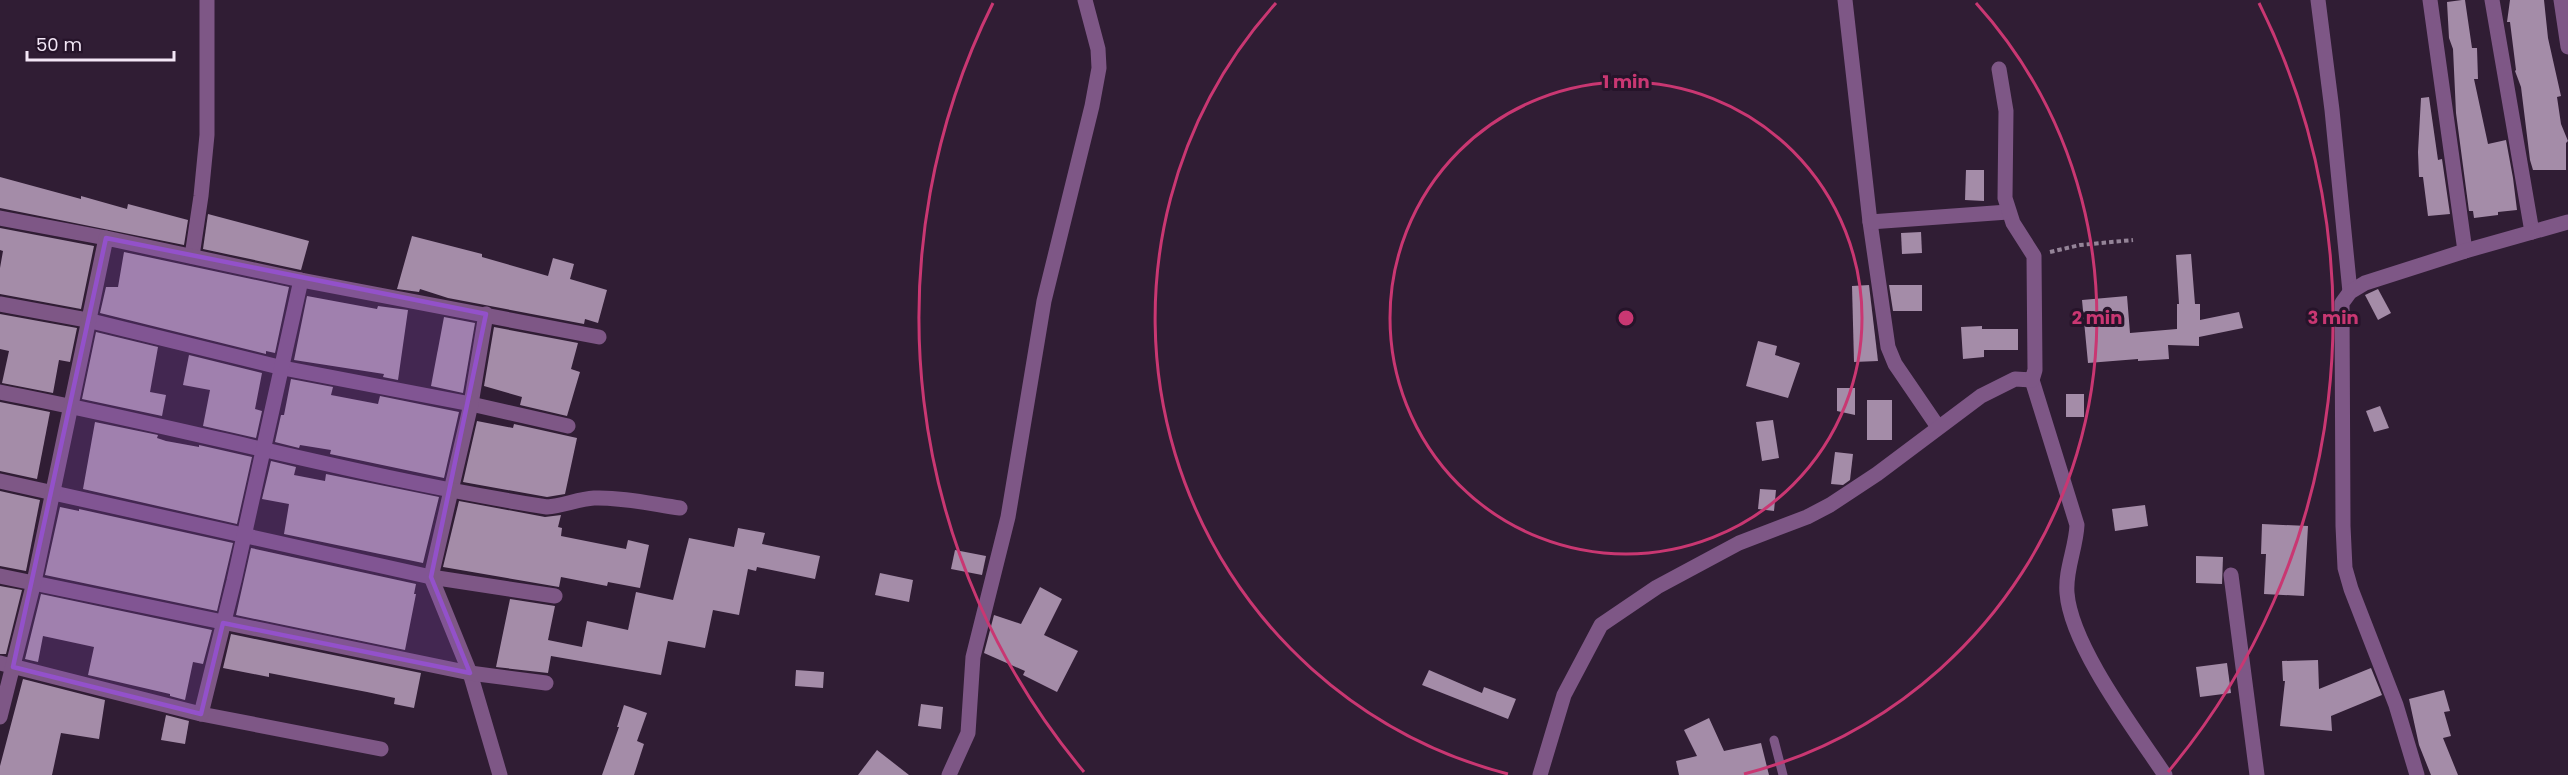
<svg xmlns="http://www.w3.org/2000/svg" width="2568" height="775" viewBox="0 0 2568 775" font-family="Poppins,sans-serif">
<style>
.building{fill:#a48ca8}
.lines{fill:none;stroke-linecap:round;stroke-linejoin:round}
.path{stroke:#948498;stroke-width:4;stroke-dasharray:4.5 3;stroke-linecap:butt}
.service{stroke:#7e5786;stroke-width:9}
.minor{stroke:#7e5786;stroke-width:15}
.marked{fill:#9351ca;fill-opacity:0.2;stroke:#9351ca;stroke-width:4.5;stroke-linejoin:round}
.ring{fill:none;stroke:#c93772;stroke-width:3}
.centre{fill:#c93772;stroke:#26142a;stroke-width:3}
.ring-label{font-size:18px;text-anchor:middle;font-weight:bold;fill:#c93772;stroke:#26142a;stroke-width:6;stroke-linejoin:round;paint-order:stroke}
</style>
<rect width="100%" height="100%" fill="#301d34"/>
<g class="building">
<polygon points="2462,0 2465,0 2472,48 2477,48 2478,79 2474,79 2488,144 2506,140 2513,178 2517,210 2498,212 2498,215 2474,218 2473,211 2469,211 2456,113 2453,49 2449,38 2447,2"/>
<polygon points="2510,0 2544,0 2548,38 2561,96 2557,97 2561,124 2568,141 2566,143 2566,170 2533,170 2530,160 2521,87 2515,71 2516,70 2510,22 2507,22"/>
<polygon points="2429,97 2438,160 2442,159 2450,214 2428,216 2423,177 2419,177 2418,152 2421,98"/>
<polygon points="1966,170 1984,170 1984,201 1965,200"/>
<polygon points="0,177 81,199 81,196 127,209 128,204 188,220 184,245 0,208"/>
<polygon points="208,214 309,241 301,270 203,249"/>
<polygon points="0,228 94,246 81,309 0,294 0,268 3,251 0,250"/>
<polygon points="1921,232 1922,253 1902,254 1901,233"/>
<polygon points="412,236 482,254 482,257 548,276 553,258 574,264 570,279 607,290 598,323 585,319 584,324 448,298 420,289 419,292 397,289"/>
<polygon points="124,252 289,287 275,353 266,351 266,354 100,313 106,287 118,287"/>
<polygon points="2191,254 2195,304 2200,304 2200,320 2239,312 2243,328 2199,337 2199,346 2168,345 2169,359 2138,361 2138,359 2088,363 2082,300 2127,296 2130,333 2177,329 2177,304 2179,304 2176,255"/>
<polygon points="1869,285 1878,361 1854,362 1852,286"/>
<polygon points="1889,285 1922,285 1922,311 1893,311"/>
<polygon points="2378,289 2391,313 2378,320 2365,295"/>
<polygon points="307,296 377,309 378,306 408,310 398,380 383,377 384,374 294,360"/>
<polygon points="0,314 77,328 70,362 59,360 53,393 2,383 9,351 0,349"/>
<polygon points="444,317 475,323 463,393 431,386"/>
<polygon points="1982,326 1982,329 2018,329 2018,350 1984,350 1984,357 1963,359 1961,327"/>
<polygon points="494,327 578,343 571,369 580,372 567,416 520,405 522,397 484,386"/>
<polygon points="96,332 158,347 150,392 166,395 162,416 82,399"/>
<polygon points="1758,341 1777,346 1775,355 1800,363 1788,398 1746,386"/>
<polygon points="189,355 262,373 255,409 262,411 256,438 203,426 210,390 183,385"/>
<polygon points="291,379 333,387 331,395 378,404 380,396 459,412 444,478 330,454 331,450 300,445 299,448 275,442 281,415 284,415"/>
<polygon points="1837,388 1855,388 1855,415 1837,411"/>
<rect x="2066" y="394" width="18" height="23"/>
<rect x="1867" y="400" width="25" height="40"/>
<polygon points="0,402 50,412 37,479 0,471"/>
<polygon points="2380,406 2389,428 2374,432 2366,411"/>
<polygon points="1773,420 1779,458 1762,461 1756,422"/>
<polygon points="477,421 513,428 514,424 577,438 565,494 547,497 463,482"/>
<polygon points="95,422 158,435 157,438 166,441 199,447 199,445 252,457 237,524 83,489"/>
<polygon points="1835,452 1853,454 1850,480 1843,485 1831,484"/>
<polygon points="271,461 296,467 294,475 325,481 326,474 439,497 423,563 284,534 289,504 262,499"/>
<polygon points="1760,489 1776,490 1774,511 1758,509"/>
<polygon points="0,491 40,500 26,571 0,566"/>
<polygon points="459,501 545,517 561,515 558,527 562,528 561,536 626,549 628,540 649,545 640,588 608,582 607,586 561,577 559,587 443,567"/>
<polygon points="2145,505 2148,526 2115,531 2112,509"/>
<polygon points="60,507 79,511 79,509 233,543 217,611 45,575"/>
<polygon points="2262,524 2308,526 2304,596 2264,594 2266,554 2261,554"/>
<polygon points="738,528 765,533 762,544 820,556 815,579 757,567 756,571 748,569 739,615 713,610 705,648 668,641 661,675 551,656 548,673 496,667 510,599 555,606 548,640 582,647 587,621 628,630 636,592 673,600 689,538 734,547"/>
<polygon points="251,548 416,584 414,594 416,594 405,650 236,615"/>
<polygon points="955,550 986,556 982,575 951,569"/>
<polygon points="2196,556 2223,557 2222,584 2196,583"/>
<polygon points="880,573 913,580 909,602 875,595"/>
<polygon points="0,586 22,590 6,654 0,654"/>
<polygon points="1040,587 1062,599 1044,635 1078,651 1057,692 1023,675 1025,671 984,653 994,615 1021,624"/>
<polygon points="41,594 212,630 203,664 193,662 185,700 170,696 170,694 88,675 94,647 43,636 38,662 25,659"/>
<polygon points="231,634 421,673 414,708 394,704 395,698 367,692 269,673 269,677 223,668"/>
<polygon points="2318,660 2319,689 2371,668 2382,695 2331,716 2332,731 2280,726 2285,681 2283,681 2282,661"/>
<polygon points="2227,663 2231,693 2200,697 2196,667"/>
<polygon points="796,670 824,672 823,688 795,686"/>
<polygon points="1429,670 1482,693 1484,687 1516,699 1508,719 1422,685"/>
<polygon points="23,679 105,700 99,739 61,733 52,775 0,775 0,766"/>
<polygon points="2444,690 2450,711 2444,712 2451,736 2443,738 2458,775 2431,775 2419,745 2409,699"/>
<polygon points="921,704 943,707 941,729 918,726"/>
<polygon points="624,705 647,713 637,741 644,744 634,775 602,775 619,727 617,727"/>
<polygon points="166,715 189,721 185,744 161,740"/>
<polygon points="1709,718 1724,751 1761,743 1769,775 1679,775 1676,761 1697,756 1684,730"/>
<polygon points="877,750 909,775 858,775"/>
</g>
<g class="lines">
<polyline class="path" points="2050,252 2080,245 2133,240"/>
<polyline class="service" points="1774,740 1783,775"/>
<g class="minor">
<polyline points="1845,0 1870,222 1888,347 1895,364 1938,427"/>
<polyline points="2318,0 2332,110 2350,292"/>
<polyline points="2430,0 2465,251"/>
<polyline points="2492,0 2532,232"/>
<polyline points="2561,0 2568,47"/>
<polyline points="0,218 106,238"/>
<polyline points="1870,222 2008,212"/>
<polyline points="192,256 201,196 207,135 207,0"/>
<polyline points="0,304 87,320 283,368 471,404 568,426"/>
<polyline points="486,314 471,404 431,577 470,673 500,775"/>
<path d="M2032,380l45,145c-1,23 -12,45 -10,68 4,53 68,137 98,182"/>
<path d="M0,392c183,35 363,86 547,115 16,-1 31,-8 47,-9 28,-1 58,6 86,10"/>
<polyline points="0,481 431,577 555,596"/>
<polyline points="2231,575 2257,775"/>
<polyline points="0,576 470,673 546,683"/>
<polyline points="0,663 201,714 381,749"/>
<polyline points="201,714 234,581 301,280"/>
<polyline points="0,717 34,582 106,238 301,280 599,337"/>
<polyline points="949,775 968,733 973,657 1008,517 1044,301 1092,106 1099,68 1098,49 1085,0"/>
<polyline points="1540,775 1564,695 1601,625 1657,587 1739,543 1807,517 1830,505 1877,474 1981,396 2015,379 2032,380 2035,370 2034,256 2013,223 2005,198 2006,111 1999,69"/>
<polyline points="2417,775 2396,705 2351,589 2345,568 2343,526 2342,303 2350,292 2365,283 2465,251 2568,222"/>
</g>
</g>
<path class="marked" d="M106,238l380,76 -55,263 39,96 -247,-50 -22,91 -188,-47z"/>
<g class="ring">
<circle cx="1626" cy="318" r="236"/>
<path d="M1508 774A471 471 0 0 1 1276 3M1976 3A471 471 0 0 1 1744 774"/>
<path d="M1084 772A707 707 0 0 1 993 3M2259 3A707 707 0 0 1 2168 772"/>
</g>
<circle cx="1626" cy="318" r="9" class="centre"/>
<g class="ring-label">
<text x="1626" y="88">1 min</text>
<text x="2097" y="324">2 min</text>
<text x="2333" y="324">3 min</text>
</g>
<path d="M27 51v9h147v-9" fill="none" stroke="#f3e6f6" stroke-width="3"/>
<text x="36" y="51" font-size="18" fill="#f3e6f6" stroke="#26142a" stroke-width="4.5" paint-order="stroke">50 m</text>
</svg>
